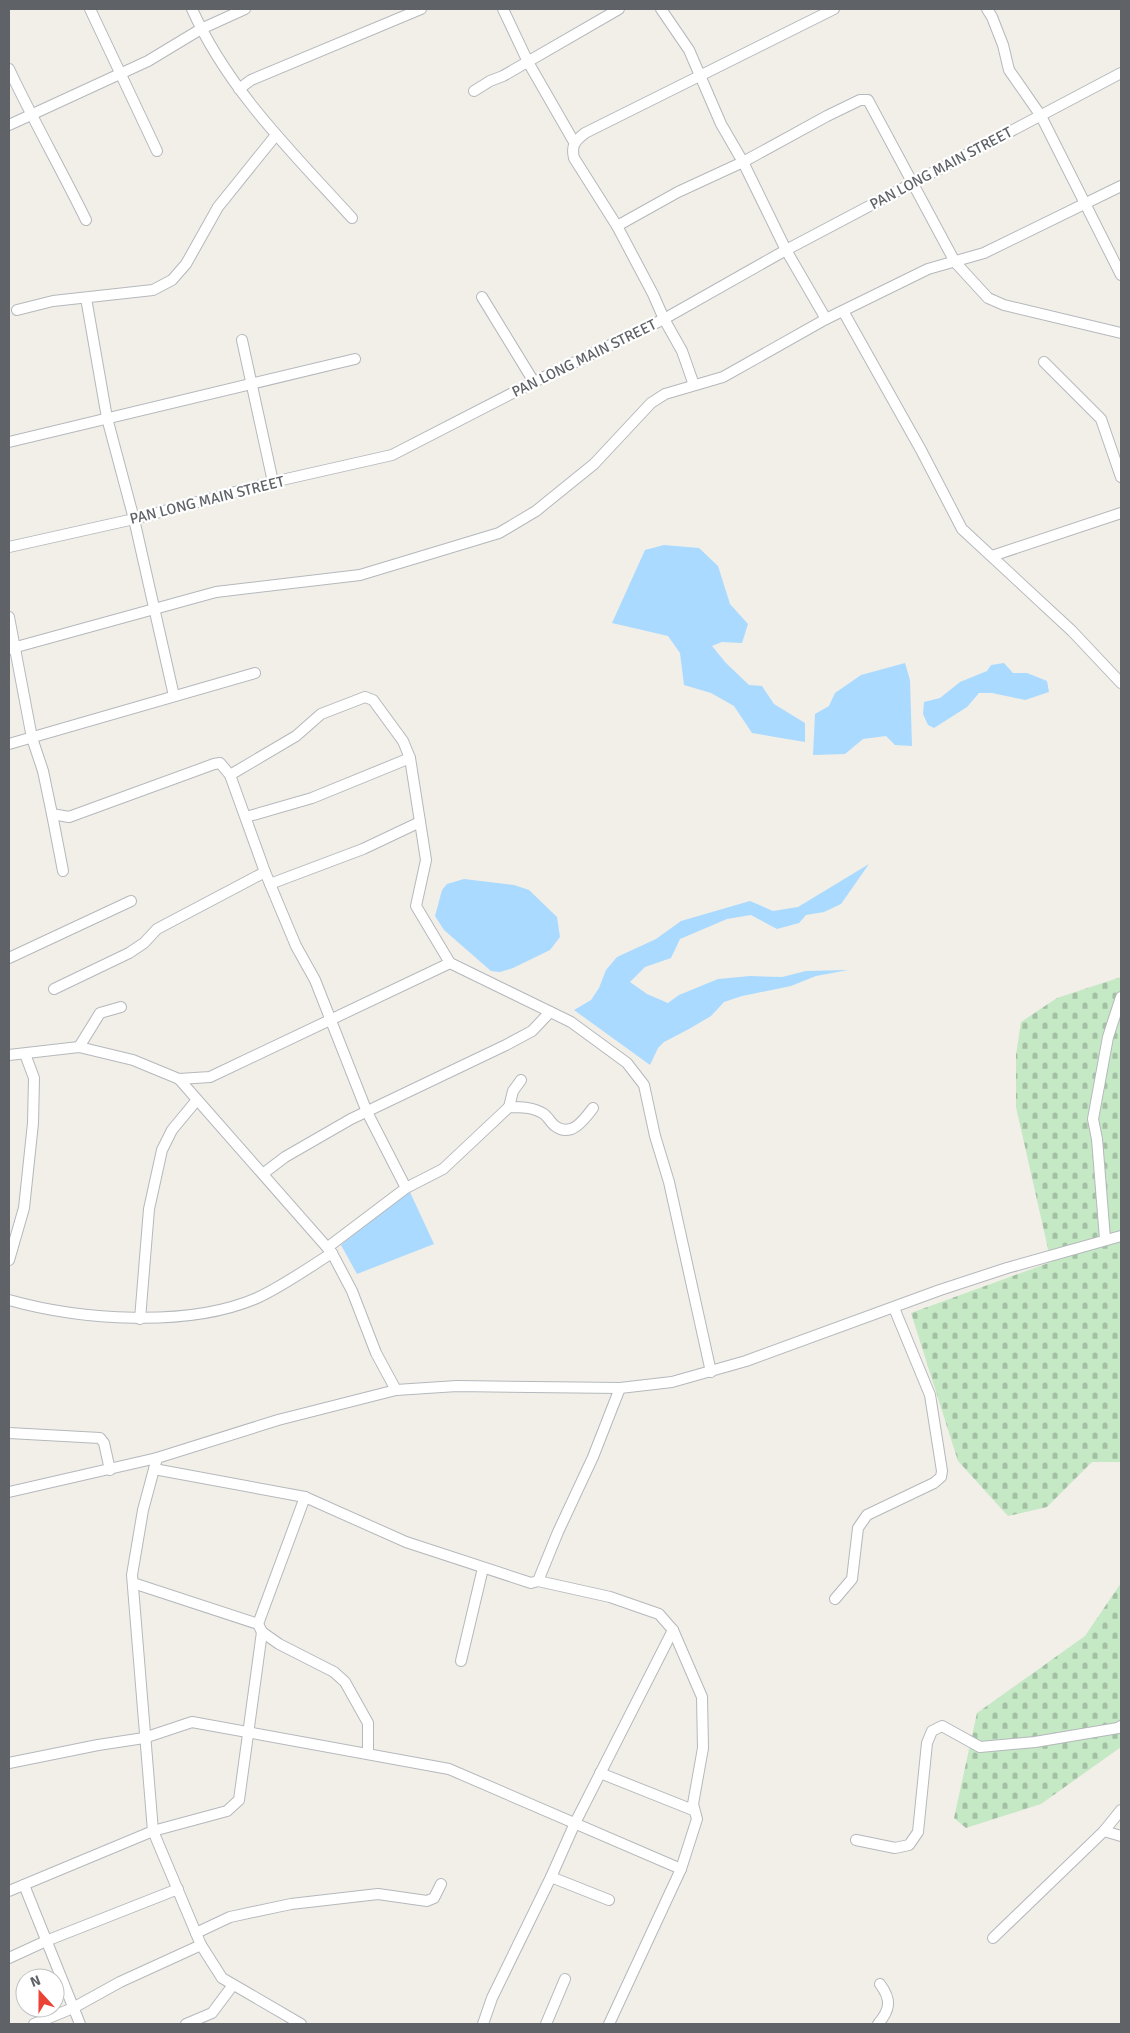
<svg xmlns="http://www.w3.org/2000/svg" width="1130" height="2033" viewBox="0 0 1130 2033" font-family="Signika,sans-serif">
<style>
.cemetery{fill:url(#cemetery-stones)}
.water{fill:#aadaff}
.lines{fill:none;stroke-linecap:round;stroke-linejoin:round}
.minor-casing{stroke:#b5b8bc;stroke-width:12}
.minor{stroke:#fff;stroke-width:10}
.labels{text-anchor:middle;dominant-baseline:central;stroke-width:4.5;stroke-linejoin:round;paint-order:stroke}
.street-label{font-size:15px;fill:#5f6368;stroke:#fff}
</style>
<defs>
<pattern id="cemetery-stones" width="16" height="16" patternUnits="userSpaceOnUse" patternTransform="scale(1.25)"><rect width="16" height="16" fill="#c5e8c5"/><path d="M2 7V4a2 2 0 0 1 4 0v3zM10 15v-3a2 2 0 0 1 4 0v3z" fill="#a3c0a4"/></pattern>
</defs>
<rect width="100%" height="100%" fill="#f1efe8"/>
<g class="cemetery">
<polygon points="1121,977 1121,1462 1092,1462 1047,1507 1008,1516 958,1461 911,1313 1051,1262 1016,1107 1016,1055 1021,1022 1057,998"/>
<polygon points="1121,1583 1121,1747 1041,1804 966,1828 954,1818 977,1713 1085,1636"/>
</g>
<g class="water">
<polygon points="664,545 699,548 718,566 730,604 748,624 742,643 722,642 712,646 726,663 749,685 762,686 774,704 805,723 805,742 752,733 734,706 711,693 684,685 680,653 668,636 612,623 645,550"/>
<polygon points="905,663 910,680 912,746 895,745 886,736 863,739 845,754 813,755 815,714 829,706 835,693 861,675"/>
<polygon points="1004,663 1013,673 1027,673 1047,681 1049,692 1025,700 992,693 979,693 967,707 934,728 928,725 923,714 924,702 940,698 960,682 987,671 991,665"/>
<polygon points="869,864 841,904 824,912 806,915 799,923 777,929 751,915 727,919 680,939 671,958 645,967 630,982 647,994 668,1003 679,995 718,979 750,976 782,977 806,971 848,970 816,976 791,986 742,996 724,1002 711,1016 689,1029 664,1042 658,1048 650,1065 574,1010 591,1000 599,988 606,970 617,957 656,939 681,921 750,901 773,911 798,907"/>
<polygon points="464,879 514,885 529,890 557,917 560,937 550,950 513,968 500,972 491,971 444,930 435,916 442,890 447,884"/>
<polygon points="409,1190 434,1244 357,1274 341,1245"/>
</g>
<g class="lines">
<g class="minor-casing">
<g id="minor">
<polyline points="90,9 157,151"/>
<path d="M192,9c36,81 101,144 160,209"/>
<polyline points="503,9 528,62 574,142"/>
<polyline points="661,9 689,50 721,124 743,162 786,250 826,319"/>
<polyline points="987,9 992,17 1003,45 1009,70 1041,116 1121,275"/>
<path d="M9,69c24,51 52,100 77,151"/>
<polyline points="239,89 251,80 421,9"/>
<polyline points="474,91 490,81 503,76 619,9"/>
<polyline points="9,125 148,61 201,29 245,9"/>
<polyline points="617,226 678,192 743,162 827,116 860,100 868,100 955,262 988,298 1004,305 1121,333"/>
<polyline points="482,297 534,382"/>
<polyline points="86,298 107,418 134,519 174,696"/>
<polyline points="17,310 53,301 153,290 172,280 186,264 218,207 276,135"/>
<polyline points="843,311 921,450 962,529 1072,631 1121,683"/>
<polyline points="242,340 273,482"/>
<polyline points="1044,362 1101,419 1121,477"/>
<path d="M694,385l-12,-34 -18,-32 -11,-25 -36,-68 -43,-68c-3,-13 1,-17 11,-25l249,-124"/>
<polyline points="9,442 355,359"/>
<polyline points="9,547 134,519 273,482 392,455 534,382 664,319 786,250 1121,73"/>
<polyline points="992,556 1121,513"/>
<polyline points="9,617 32,738 43,771 52,814 69,817 214,764 220,763 230,775 265,872 296,946 315,980 367,1112 406,1188"/>
<polyline points="9,649 216,592 360,575 499,533 536,511 594,464 651,403 665,394 723,377 826,319 928,269 984,253 1121,186"/>
<polyline points="9,744 255,673"/>
<polyline points="230,775 296,736 321,714 365,697 373,700 403,741 410,758 426,860 416,906 450,963 571,1022 627,1063 644,1085 655,1136 669,1182 711,1372"/>
<polyline points="52,814 63,871"/>
<polyline points="246,817 312,798 410,758"/>
<polyline points="270,884 363,849 420,822"/>
<polyline points="9,958 131,901"/>
<polyline points="54,989 129,953 144,943 157,929 265,872"/>
<polyline points="79,1047 100,1013 121,1007"/>
<polyline points="9,1055 79,1047 133,1060 179,1079 210,1077 450,963"/>
<polyline points="179,1079 332,1253 352,1291 376,1353 396,1390"/>
<polyline points="509,1107 513,1091 521,1080"/>
<polyline points="264,1173 285,1157 351,1119 506,1045 532,1031 550,1012"/>
<polyline points="1105,1239 1097,1139 1093,1119 1108,1037 1121,997"/>
<path d="M328,1247l78,-59 37,-19 66,-62c12,0 24,0 35,7 4,3 7,9 11,12 16,12 29,-6 38,-18"/>
<polyline points="9,1260 24,1208 33,1123 34,1078 25,1054"/>
<path d="M9,1300c71,20 179,28 248,-2 26,-12 51,-30 75,-45"/>
<polyline points="140,1319 149,1209 162,1150 172,1130 196,1101"/>
<polyline points="9,1433 100,1438 104,1443 110,1470"/>
<polyline points="157,1458 143,1510 132,1575 153,1831 201,1945 222,1978 301,2024"/>
<polyline points="154,1469 305,1497 406,1542 531,1583 538,1581 558,1532 593,1457 620,1388"/>
<polyline points="9,1492 157,1458 278,1420 396,1390 457,1386 620,1388 672,1382 746,1361 940,1290 1007,1268 1121,1236"/>
<polyline points="538,1581 610,1597 659,1614 673,1630 702,1697 703,1748 693,1804 697,1819 681,1869 609,2024"/>
<polyline points="133,1583 258,1624 262,1632 279,1644 334,1672 345,1682 368,1723 368,1754"/>
<polyline points="835,1599 852,1579 858,1528 867,1515 934,1483 941,1477 942,1471 930,1395 894,1308"/>
<polyline points="258,1624 305,1497"/>
<polyline points="461,1661 483,1568"/>
<polyline points="9,1763 98,1745 144,1738 192,1722 449,1769 681,1869"/>
<polyline points="600,1773 693,1810"/>
<polyline points="1104,1831 1121,1836"/>
<polyline points="856,1840 895,1848 909,1845 918,1832 927,1743 932,1731 942,1726 980,1747 1035,1742 1118,1728 1121,1726"/>
<polyline points="551,1877 609,1900"/>
<polyline points="24,1885 80,2024"/>
<polyline points="9,1891 153,1831 227,1811 239,1800 262,1632"/>
<polyline points="196,1933 230,1917 291,1904 378,1894 427,1901 434,1898 441,1884"/>
<polyline points="993,1938 1104,1831 1121,1810"/>
<polyline points="9,1958 46,1941 178,1889"/>
<polyline points="34,2024 73,2008 120,1982 201,1945"/>
<polyline points="186,2024 212,2013 233,1985"/>
<polyline points="483,2024 492,1998 551,1877 575,1823 673,1630"/>
<polyline points="546,2024 565,1979"/>
<path d="M878,2024c12,-14 14,-24 2,-40"/>
</g>
</g>
<use href="#minor" class="minor"/>
</g>
<g class="labels">
<g class="street-label">
<text transform="translate(941 168) rotate(-28)">PAN LONG MAIN STREET</text>
<text transform="translate(584 358) rotate(-26)">PAN LONG MAIN STREET</text>
<text transform="translate(207 500) rotate(-14)">PAN LONG MAIN STREET</text>
</g>
</g>
<rect width="1130" height="2033" fill="none" stroke="#5f6368" stroke-width="20"/>
<g transform="translate(40 1993) rotate(339)"><circle r="24" fill="#ffffff" stroke="#bfc1c3"/>
<path d="M0-4L9 19L0 12L-9 19Z" fill="#ea4335"/>
<text y="-8" font-size="14" font-weight="bold" text-anchor="middle" fill="#5f6368">N</text>
</g>
</svg>
